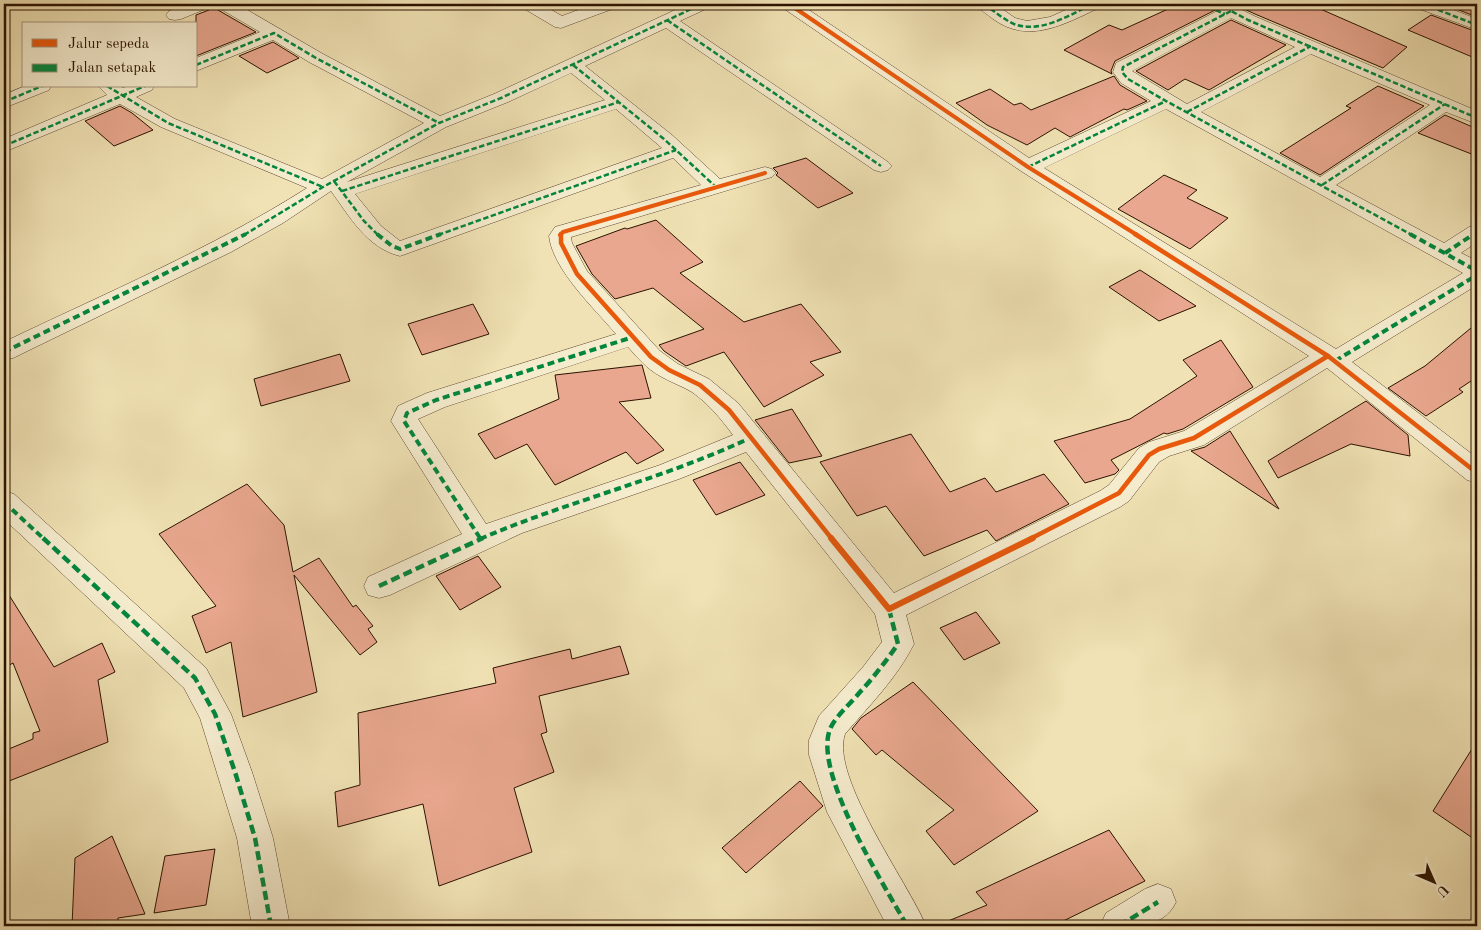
<svg xmlns="http://www.w3.org/2000/svg" width="1481" height="930" viewBox="0 0 1481 930" font-family="'Old Standard TT',serif">
<style>
.building{fill:#e8a78e;stroke:#2c1200}
.lines{fill:none;stroke-linecap:round;stroke-linejoin:round}
.minor-casing{stroke:#5d462d;stroke-width:1}
.minor{fill:#f5ecce;fill-rule:evenodd}
.quiet-far2{stroke:#00873e;stroke-width:2.5;stroke-dasharray:5.5 2.5;stroke-linecap:butt}
.quiet-far1{stroke:#00873e;stroke-width:4;stroke-dasharray:7 4;stroke-linecap:butt}
.quiet{stroke:#00873e;stroke-width:4.5;stroke-dasharray:9 4.5;stroke-linecap:butt}
.cycleway-far2-casing{stroke:#f5ecce;stroke-width:6}
.cycleway-far1-casing{stroke:#f5ecce;stroke-width:8}
.cycleway-casing{stroke:#f5ecce;stroke-width:9}
.cycleway-far2{stroke:#e8590c;stroke-width:4}
.cycleway-far1{stroke:#e8590c;stroke-width:4.5}
.cycleway{stroke:#e8590c;stroke-width:6}
</style>
<rect width="100%" height="100%" fill="#f0e2b4"/>
<filter id="stains"><feTurbulence type="fractalNoise" baseFrequency=".004" numOctaves="4"/><feColorMatrix values="0 0 0 0 .2 0 0 0 0 .09 0 0 0 0 .02 0 0 0 .5 -.17"/></filter>
<radialGradient id="worn" r=".72"><stop offset=".6" stop-color="#630" stop-opacity="0"/><stop offset="1" stop-color="#630" stop-opacity=".3"/></radialGradient>
<g class="building">
<polygon points="213,4 218,10 256,32 196,56 196,15 209,10"/>
<polygon points="1179,4 1221,4 1221,7 1115,61 1111,71 1112,74 1064,50 1109,25 1122,30"/>
<polygon points="1243,4 1309,4 1407,47 1383,68 1255,14 1242,8"/>
<polygon points="1448,4 1461,4 1477,10 1477,17 1446,5"/>
<polygon points="1431,15 1477,32 1477,59 1408,30"/>
<polygon points="1231,20 1286,45 1209,90 1185,79 1168,90 1136,71"/>
<polygon points="273,42 299,58 267,73 239,56"/>
<polygon points="1114,76 1120,85 1147,101 1127,110 1124,109 1070,137 1055,128 1027,145 987,125 956,103 990,89 1014,105 1021,103 1031,110"/>
<polygon points="1378,86 1424,106 1320,175 1280,153 1351,108 1346,106"/>
<polygon points="120,106 132,113 153,130 114,146 85,121"/>
<polygon points="1445,115 1477,129 1477,147 1474,155 1418,133"/>
<polygon points="806,158 853,193 818,208 776,175 778,173 773,168"/>
<polygon points="1164,175 1197,190 1187,198 1228,218 1190,249 1118,209"/>
<polygon points="656,220 703,262 680,273 744,322 801,304 841,352 810,362 824,375 764,407 724,352 686,366 664,351 659,345 704,329 653,288 615,299 592,274 576,246 625,228 627,229"/>
<polygon points="1140,270 1196,306 1159,321 1109,287"/>
<polygon points="473,304 489,334 422,355 408,324"/>
<polygon points="1477,323 1477,377 1459,389 1463,392 1426,416 1388,388 1425,366"/>
<polygon points="1221,340 1253,387 1183,429 1167,434 1164,433 1111,460 1119,470 1115,474 1085,483 1054,441 1130,419 1197,376 1183,360"/>
<polygon points="340,354 350,381 261,406 254,379"/>
<polygon points="642,365 651,398 619,402 664,450 637,464 626,452 555,485 527,444 495,459 478,434 559,399 555,375"/>
<polygon points="1366,401 1408,435 1410,456 1351,444 1278,478 1268,461"/>
<polygon points="792,409 822,456 789,463 755,420"/>
<polygon points="1230,431 1279,509 1191,451 1205,447"/>
<polygon points="911,434 950,492 985,478 996,492 1044,474 1069,504 996,541 987,530 924,556 886,506 857,516 820,462"/>
<polygon points="740,462 765,495 716,515 693,480"/>
<polygon points="247,484 284,525 293,572 319,558 353,607 356,605 373,626 368,629 377,642 360,655 294,575 317,692 243,717 231,642 206,653 192,616 216,606 159,534"/>
<polygon points="478,556 501,587 460,610 436,576"/>
<polygon points="4,587 54,667 102,643 115,672 98,680 108,742 4,783 4,751 33,739 33,733 40,731 13,663 4,668"/>
<polygon points="976,612 1000,643 964,660 940,628"/>
<polygon points="620,646 629,674 539,696 547,732 541,734 554,772 514,788 532,852 439,886 423,804 338,827 335,792 360,785 358,713 496,683 493,668 570,649 572,659"/>
<polygon points="913,682 1038,811 954,865 926,831 954,810 882,750 876,755 852,729 861,718"/>
<polygon points="1477,741 1477,841 1433,811"/>
<polygon points="800,781 823,806 746,873 722,848"/>
<polygon points="1109,830 1145,881 1053,926 936,926 987,905 976,892"/>
<polygon points="112,836 145,914 118,918 118,926 72,926 75,858"/>
<polygon points="215,849 206,905 154,913 165,856"/>
</g>
<g class="lines">
<g class="minor-casing">
<g id="minor">
<polygon points="187,4 211,4 208,8 181,19 175,20 169,19 166,15 169,11"/>
<path d="M216,4h21l86,50 117,62 54,-22 194,-90h23l-3,4 -28,13 208,141 4,4 -4,4 -7,2 -7,-2 -208,-142 -81,38 87,69 48,44 45,-12 7,2 4,4 -4,4 -201,60 1,6 15,28 73,80 18,13 31,15 29,24 156,190 206,-102 9,-6 30,-37 10,-6 35,-11 125,-75 -288,-185 -238,-163 -3,-4h20l229,154 122,-57 -30,-18 -8,-11 3,-9 107,-55v-4h18l-1,5 14,7 223,95v13l-31,-12 -110,73 108,58 25,-16 8,-2v17l-16,11 16,8v24l-125,77 125,96v25l-10,-3 -140,-112 -123,77 -35,11 -10,6 -30,39 -9,6 -214,108 8,29c-17,34 -45,62 -69,90 -15,43 63,148 81,192h-39l-60,-114 -18,-57v-15l10,-24 44,-49 19,-25 -7,-28 -129,-162 -67,27 -157,54 -132,62 -11,3 -11,-3 -4,-9 4,-9 94,-43 -71,-113 7,-15 29,-13 189,-59c-22,-26 -63,-64 -67,-98l6,-9 146,-42 -28,-27 -273,98c-33,-8 -50,-39 -69,-65l-48,32 -52,29 -218,106 -9,2v-18c102,-49 207,-93 303,-154l-146,-61 -41,-23 -116,48v-13l103,-44 -9,-9h22l3,2 5,-2h26l-2,4 -16,7 39,22 147,60 102,-56 -115,-61 -36,-22 -77,31v-13l64,-26 -41,-24zM1231,18l64,29 -108,57 -55,-33zM1311,54l119,51 -110,72 -119,-65zM571,73l34,27 -258,82 99,-55 62,-25zM616,109l46,39 -262,93 -19,-15 -26,-32zM1166,109l297,164 -127,76 -292,-181zM628,347c10,11 19,22 32,29 10,6 22,10 32,16 17,12 29,27 41,43l-73,30 -174,59 -68,-105 27,-12z"/>
<polygon points="520,4 541,4 562,16 594,4 618,4 615,8 561,28 555,27 523,8"/>
<path d="M975,4h20l20,14 12,3 23,-4 29,-13h23l-3,4c-35,16 -70,37 -106,11 -6,-5 -13,-9 -18,-15z"/>
<polygon points="1414,4 1438,4 1477,19 1477,30 1417,8"/>
<polygon points="25,86 51,86 49,90 4,108 4,95"/>
<polygon points="4,491 14,494 206,668 231,714 252,772 273,838 290,926 252,926 237,838 200,718 184,688 4,519"/>
<path d="M1158,884l13,5 5,13c-13,28 -45,24 -76,24l6,-13 39,-24z"/>
</g>
</g>
<use href="#minor" class="minor"/>
<g class="quiet-far2">
<path d="M984,4c10,7 19,15 30,20 27,10 55,-9 79,-20"/>
<polyline points="1201,4 1225,14"/>
<polyline points="1232,4 1231,11 1248,20 1477,118"/>
<polyline points="1423,4 1477,25"/>
<polyline points="1231,11 1123,67 1122,72 1128,79 1166,101 1412,235"/>
<polyline points="667,20 881,166"/>
<polyline points="196,65 274,33 316,58 439,123"/>
<polyline points="573,65 664,139 716,187"/>
<polyline points="107,86 168,123 323,187"/>
<polyline points="4,102 42,86"/>
<polyline points="1187,112 1311,46"/>
<polyline points="4,146 145,86"/>
<polyline points="1028,167 1166,101"/>
<polyline points="334,181 364,221 378,235"/>
<polyline points="1322,185 1445,104"/>
<polyline points="342,191 619,102"/>
<polyline points="244,235 323,187 439,123 501,98 702,4"/>
<polyline points="438,235 676,150"/>
<polyline points="1472,235 1477,232"/>
</g>
<g class="quiet-far1">
<polyline points="377,234 392,246 400,249 441,234"/>
<polyline points="1410,234 1477,271"/>
<polyline points="1445,253 1474,234"/>
<polyline points="4,352 246,234"/>
<polyline points="1335,361 1477,275"/>
<polyline points="4,502 44,539"/>
<polyline points="480,538 404,421 407,413 436,400 633,337"/>
<path d="M480,539c88,-38 183,-60 270,-101"/>
</g>
<g class="quiet">
<polyline points="43,538 195,678 215,714 235,772 255,838 271,926"/>
<polyline points="379,586 483,538"/>
<path d="M889,609l9,35c-12,17 -24,33 -38,48 -9,11 -23,23 -29,35 -21,42 54,159 76,199"/>
<polyline points="1119,926 1158,902"/>
</g>
<g class="cycleway-far2-casing">
<g id="cycleway-far2">
<polyline points="789,4 1028,167 1137,235"/>
<polyline points="560,235 563,232 765,173"/>
</g>
</g>
<g class="cycleway-far1-casing">
<g id="cycleway-far1">
<polyline points="561,234 561,243 577,274 651,357 669,370 700,385 729,410 832,539"/>
<polyline points="1135,234 1328,356 1477,473"/>
<polyline points="1030,539 1119,493 1149,455 1159,449 1194,438 1328,356"/>
</g>
</g>
<g class="cycleway-casing">
<polyline id="cycleway" points="831,538 889,609 1033,538"/>
</g>
<use href="#cycleway-far2" class="cycleway-far2"/>
<use href="#cycleway-far1" class="cycleway-far1"/>
<use href="#cycleway" class="cycleway"/>
</g>
<rect width="1481" height="930" fill="none" stroke="#f0e2b4" stroke-width="20"/>
<rect x="5" y="5" width="1471" height="920" fill="none" stroke="#2c1200" stroke-width="2.5"/>
<rect x="10" y="10" width="1461" height="910" fill="none" stroke="#2c1200"/>
<rect x="22" y="22" width="175" height="65" fill="#f5ecce" stroke="#a5957c"/>
<rect x="32" y="39" width="25" height="8" fill="#e8590c" stroke="#a5957c"/>
<text x="68" y="48" font-size="15" fill="#2c1200">Jalur sepeda</text>
<rect x="32" y="64" width="25" height="8" fill="#00873e" stroke="#a5957c"/>
<text x="68" y="72" font-size="15" fill="#2c1200">Jalan setapak</text>
<g transform="translate(1434 882) rotate(135)" stroke="#f5ecce" stroke-width="4" paint-order="stroke">
<path d="M0-4L9 19L0 12L-9 19Z" fill="#2c1200"/>
<text y="-8" font-size="14" font-weight="bold" text-anchor="middle" fill="#2c1200">U</text>
</g>
<rect width="100%" height="100%" filter="url(#stains)"/>
<rect width="100%" height="100%" fill="url(#worn)"/>
</svg>
